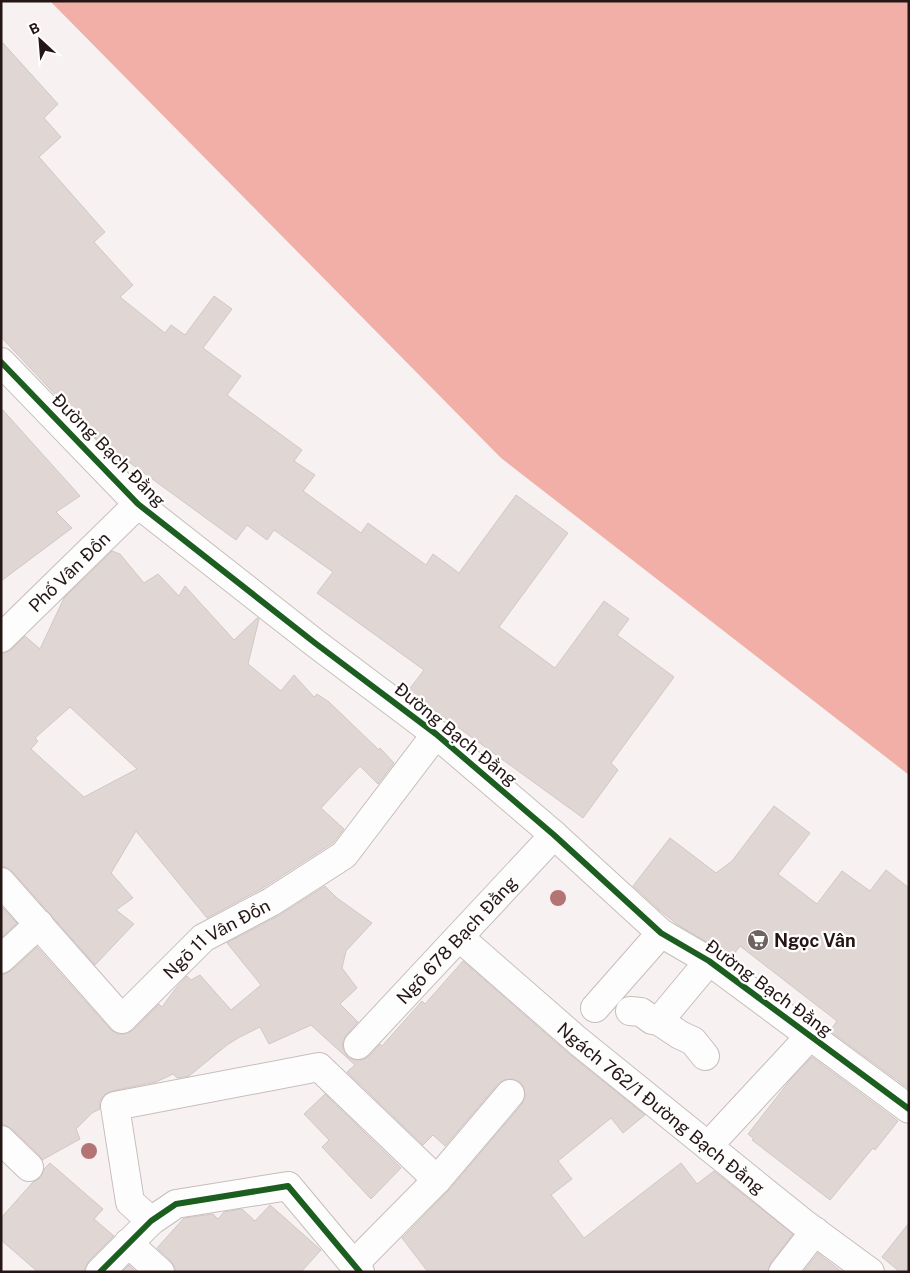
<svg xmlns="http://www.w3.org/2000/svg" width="910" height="1273" viewBox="0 0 910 1273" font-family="'Public Sans',sans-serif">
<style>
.water{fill:#f1afa7}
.building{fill:#e0d6d4;stroke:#d1c7c6;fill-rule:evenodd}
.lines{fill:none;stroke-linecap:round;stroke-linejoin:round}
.minor-casing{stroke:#c7bdbc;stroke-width:30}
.minor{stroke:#fefdfd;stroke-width:28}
.cycleway-casing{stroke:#fff;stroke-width:9}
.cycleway{stroke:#1b5e20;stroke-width:6}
.tree{fill:#b47475}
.labels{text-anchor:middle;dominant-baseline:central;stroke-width:4.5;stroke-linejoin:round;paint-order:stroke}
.street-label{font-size:18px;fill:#251615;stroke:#fff}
.poi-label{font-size:18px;font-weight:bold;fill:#251615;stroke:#fff;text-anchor:start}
</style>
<rect width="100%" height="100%" fill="#f7f2f1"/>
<polygon class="water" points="50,1 909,1 909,775 501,458"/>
<g class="building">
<polygon points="1,41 58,104 44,118 61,137 39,157 105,232 94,242 133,285 120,297 165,333 171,325 185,335 214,296 232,309 203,348 241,376 227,395 302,450 294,461 315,475 303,491 361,533 368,523 426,565 433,554 459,573 516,495 568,533 499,627 555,668 604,601 629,619 617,635 674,677 611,763 618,770 583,818 408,691 424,670 317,593 333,572 274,530 267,540 247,525 236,540 96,438 1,337"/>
<polygon points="1,408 80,496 56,512 72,528 1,581"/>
<path d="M112,551l8,3 24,29 14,-9 21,22 6,-10 49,54 23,-22 2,1 -11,45 33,27 13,-16 20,22 3,-3 12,8 50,48 1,-2 14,15 -16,21 -18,-18 -39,42 23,21 -11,14 -70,45 -56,30 -71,-87 -25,42 22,25 -17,12 18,14 -39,41 -82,-93 -7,-5h-5v-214h4l7,-4 13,-13 15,13 24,-51zM70,707l67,62 -53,28 -53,-48 7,-8 -3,-3z"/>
<polygon points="774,806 810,833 778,874 817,904 842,871 870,891 886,870 909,888 909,1089 830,1031 837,1021 740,946 731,958 717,948 678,925 658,909 633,886 670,838 716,873 732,861"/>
<polygon points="325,886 337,898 372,923 346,951 342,968 357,988 340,1004 358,1022 347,1034 343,1041 343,1049 348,1057 355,1060 363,1060 369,1056 380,1044 382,1046 422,1001 425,1004 463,961 568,1053 645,1115 623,1133 611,1118 558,1161 572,1179 551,1195 584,1238 681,1163 697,1184 714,1171 793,1234 771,1262 768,1272 428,1272 402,1238 449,1190 522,1104 525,1096 524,1088 520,1082 513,1079 504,1080 498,1084 445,1146 433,1135 423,1145 347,1072 355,1065 311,1025 269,1044 260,1027 238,1038 227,1045 189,1076 177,1078 173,1074 156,1082 112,1091 105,1094 100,1101 100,1109 92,1113 76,1129 80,1139 42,1160 40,1156 12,1129 5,1125 1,1125 1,974 5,974 12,970 37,947 110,1029 117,1034 125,1034 133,1030 159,1004 162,1007 176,988 187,976 191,980 200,975 231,1010 261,985 227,943 278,916"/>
<polygon points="1,906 17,923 1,938"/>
<polygon points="812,1057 898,1121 875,1150 873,1148 830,1200 752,1140 754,1139 748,1134 791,1079"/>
<polygon points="325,1094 401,1168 371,1199 322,1147 329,1140 304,1114"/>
<polygon points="50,1163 103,1209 94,1219 114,1236 89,1261 85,1268 85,1272 38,1272 1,1240 1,1218 33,1182 41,1177 44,1169"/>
<polygon points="270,1205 321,1250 301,1272 175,1272 175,1267 171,1261 157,1248 184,1218 213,1214 218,1219 224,1212 242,1209 255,1221"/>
<polygon points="909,1223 909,1272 900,1272 882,1257"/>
<polygon points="818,1253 824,1258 842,1272 803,1272"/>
<polygon points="129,1265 136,1272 122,1272"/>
</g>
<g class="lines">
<g class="minor-casing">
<g id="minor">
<polyline points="1,362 138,504 315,643 436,734 554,835 661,933 709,961 909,1109"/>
<path id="s1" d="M1,638l137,-134"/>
<path id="s2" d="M1,882l121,137 81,-81 68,-36 73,-47 92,-121"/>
<path id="s3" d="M459,937l119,104 224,181 68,50"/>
<polyline points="1,959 39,924"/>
<polyline points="595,1008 661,933"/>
<polyline points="630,1011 641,1012 652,1020 659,1021 709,961"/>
<polyline points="659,1021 680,1035 693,1041 705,1056"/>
<path id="s4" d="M358,1045l196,-210"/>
<polyline points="1,1140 29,1167"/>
<polyline points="708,1146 810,1036"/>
<polyline points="151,1221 130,1202 115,1106 319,1067 437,1180"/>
<polyline points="128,1243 160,1272"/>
<polyline points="354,1264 437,1180 510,1094"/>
<polyline points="100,1272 151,1221 176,1204 288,1186 360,1272"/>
<polyline points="783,1272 815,1231"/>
</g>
</g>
<use href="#minor" class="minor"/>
<g class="cycleway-casing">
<g id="cycleway">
<polyline points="1,362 138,504 315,643 436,734 554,835 661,933 709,961 909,1109"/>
<polyline points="100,1272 151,1221 176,1204 288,1186 360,1272"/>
</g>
</g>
<use href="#cycleway" class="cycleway"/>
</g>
<g class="tree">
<circle cx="558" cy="898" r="8"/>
<circle cx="89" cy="1151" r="8"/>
</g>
<defs>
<g id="supermarket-disc" transform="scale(1.125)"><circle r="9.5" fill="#6e6362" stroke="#fff"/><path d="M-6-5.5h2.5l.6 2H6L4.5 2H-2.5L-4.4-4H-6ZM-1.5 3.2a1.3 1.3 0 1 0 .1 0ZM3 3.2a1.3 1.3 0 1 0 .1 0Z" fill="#fff"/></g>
</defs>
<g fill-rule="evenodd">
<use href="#supermarket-disc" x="758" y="940"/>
</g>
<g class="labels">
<g class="street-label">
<text transform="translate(109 450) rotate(45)">Đường Bạch Đằng</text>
<text stroke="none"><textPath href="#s1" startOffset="95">Phố Vân Đồn</textPath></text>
<text transform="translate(456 734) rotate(39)">Đường Bạch Đằng</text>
<text stroke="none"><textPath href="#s4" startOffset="144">Ngõ 678 Bạch Đằng</textPath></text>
<text stroke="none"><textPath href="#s2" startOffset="308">Ngõ 11 Vân Đồn</textPath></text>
<text transform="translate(769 988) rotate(36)">Đường Bạch Đằng</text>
<text stroke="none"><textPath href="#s3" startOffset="265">Ngách 762/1 Đường Bạch Đằng</textPath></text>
</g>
<g class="poi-label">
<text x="774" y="940">Ngọc Vân</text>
</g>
</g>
<rect width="910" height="1273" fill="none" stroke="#251615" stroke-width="5"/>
<g transform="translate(40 40) rotate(334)" stroke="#ffffff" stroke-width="4" paint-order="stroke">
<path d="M0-4L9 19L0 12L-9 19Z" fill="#251615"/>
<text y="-8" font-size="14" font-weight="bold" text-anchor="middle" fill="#251615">B</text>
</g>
</svg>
